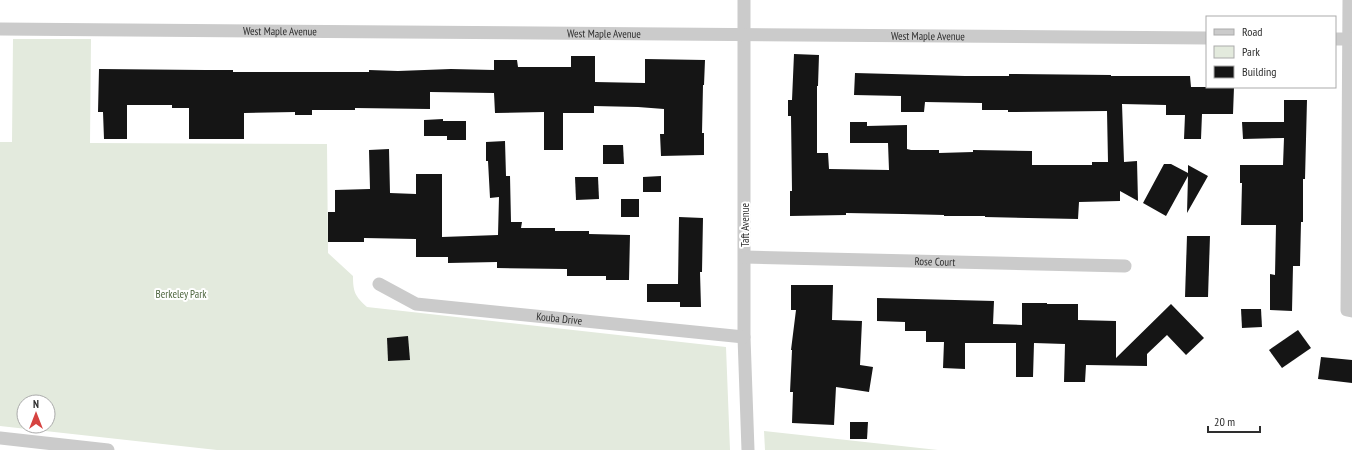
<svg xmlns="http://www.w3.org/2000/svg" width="1352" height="450" viewBox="0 0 1352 450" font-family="'PT Sans Narrow',sans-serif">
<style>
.green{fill:#e3eadd;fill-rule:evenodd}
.building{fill:#151515}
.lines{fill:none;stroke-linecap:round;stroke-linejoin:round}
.street{stroke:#cbcbcb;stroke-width:13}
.labels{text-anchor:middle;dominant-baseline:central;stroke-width:4;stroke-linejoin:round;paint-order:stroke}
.street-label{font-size:11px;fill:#2e2e2e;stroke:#fff}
.park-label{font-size:11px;fill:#4e663f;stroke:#fff}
</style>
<rect width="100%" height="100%" fill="#fff"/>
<g class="green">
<path d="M13,39h78l-1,104 237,1 1,109 25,23c0,16 2,20 14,31l359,40 4,103h-513l-217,-24v-284h12zM24,402h24v24h-24z"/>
<polygon points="764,431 938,450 765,450"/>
</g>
<g class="building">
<polygon points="794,54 819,55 818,86 817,86 817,153 828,153 829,169 889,170 888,143 850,143 850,122 867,122 867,126 907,125 907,149 911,150 939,150 939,153 973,152 973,150 1032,151 1032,165 1092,165 1092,162 1108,162 1107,111 1008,112 1008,110 982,110 982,103 925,102 924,112 901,112 901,96 854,95 855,73 965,76 1009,76 1009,74 1111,75 1111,76 1190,76 1191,87 1234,87 1233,114 1202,114 1201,139 1184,139 1185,115 1166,115 1166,105 1122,104 1124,162 1137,161 1138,201 1120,191 1120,201 1079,202 1078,219 985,217 985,216 944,216 944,215 903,214 846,213 846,215 790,216 790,191 792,191 791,116 788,116 788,100 792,100"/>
<polygon points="571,56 595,56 595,82 645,83 645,59 705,60 704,85 703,85 702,133 704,133 704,155 661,156 660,134 664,134 664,109 638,107 594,106 594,113 563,113 563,150 544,150 544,112 495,113 494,93 430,92 430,109 355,108 355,110 312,110 312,115 295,115 295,112 244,113 244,139 189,139 189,108 172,108 172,105 127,105 127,139 104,139 103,112 98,112 99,69 205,70 233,70 233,72 369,72 369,70 398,71 451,69 494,70 494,60 517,60 518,67 571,67"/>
<polygon points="1284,100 1307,100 1305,179 1303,179 1303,222 1301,222 1300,266 1293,266 1292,311 1270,310 1270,274 1275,275 1276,225 1241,225 1242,183 1240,183 1240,165 1283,165 1284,138 1243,139 1242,122 1284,122"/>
<polygon points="443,119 443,121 466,121 466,140 447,140 447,136 424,136 424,120"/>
<polygon points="505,141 506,176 510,176 511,222 522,222 521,228 555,228 555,231 589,231 589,234 630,235 629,280 606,280 606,276 567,276 567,269 497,268 497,262 448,263 448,257 416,257 416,239 364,238 364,242 328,242 328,212 335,212 335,190 370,189 369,150 389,149 390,193 416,194 416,174 442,174 442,237 498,235 499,197 490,198 488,161 486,161 486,142"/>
<polygon points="603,145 623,145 624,164 603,164"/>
<polygon points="1164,164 1171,164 1188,173 1188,165 1208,176 1187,213 1188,176 1166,216 1143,203"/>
<polygon points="661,176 661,192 643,192 643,177"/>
<polygon points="575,177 598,177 599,199 576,200"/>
<rect x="621" y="199" width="18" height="18"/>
<polygon points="679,217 703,218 702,272 700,272 701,307 680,307 680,302 647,302 647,284 678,284"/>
<polygon points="1187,236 1210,236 1208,297 1185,297"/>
<polygon points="791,285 833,285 832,320 862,321 860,365 873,367 869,392 836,387 834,425 792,423 793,392 790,392 792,350 791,350 796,310 791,310"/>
<polygon points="877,298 994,301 993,324 1022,325 1022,303 1047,303 1047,304 1078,304 1078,320 1116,321 1116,358 1171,304 1204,338 1186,355 1167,335 1147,354 1147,366 1086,365 1085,382 1064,382 1065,344 1034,343 1033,377 1016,377 1016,343 965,343 965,369 943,368 944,342 926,342 926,331 905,331 905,322 877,321"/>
<polygon points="1241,309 1261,309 1262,327 1242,328"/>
<polygon points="1298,330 1311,348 1282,368 1269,350"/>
<polygon points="408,336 410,360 388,361 387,338"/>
<polygon points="1321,357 1352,360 1352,383 1318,379"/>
<polygon points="850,422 868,422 867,439 850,439"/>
</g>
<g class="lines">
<g class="street">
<polyline points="744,0 744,337 748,450"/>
<polyline points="1349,0 1347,310 1352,311"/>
<path id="s1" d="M0,29l1207,9"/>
<polyline points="1335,39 1349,39"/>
<path id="s2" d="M745,257l380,9"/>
<path id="s3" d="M379,284l37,20 328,33"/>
<polyline points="0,438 108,450"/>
</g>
</g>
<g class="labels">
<g class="street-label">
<text stroke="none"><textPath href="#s1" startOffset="280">West Maple Avenue</textPath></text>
<text stroke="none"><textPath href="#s1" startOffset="604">West Maple Avenue</textPath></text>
<text stroke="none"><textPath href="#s1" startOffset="928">West Maple Avenue</textPath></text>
<text transform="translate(745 225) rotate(-90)">Taft Avenue</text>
<text stroke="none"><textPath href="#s2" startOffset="190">Rose Court</textPath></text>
<text stroke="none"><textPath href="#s3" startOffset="186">Kouba Drive</textPath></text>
</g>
<g class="park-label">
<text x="181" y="294">Berkeley Park</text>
</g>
</g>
<rect x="1206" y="16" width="130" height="72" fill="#ffffff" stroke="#ababab"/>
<rect x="1214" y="29" width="20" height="6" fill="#cbcbcb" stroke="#ababab"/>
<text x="1242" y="36" font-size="12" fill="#2e2e2e">Road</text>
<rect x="1214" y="46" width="20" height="12" fill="#e3eadd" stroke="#ababab"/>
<text x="1242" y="56" font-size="12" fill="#2e2e2e">Park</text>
<rect x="1214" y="66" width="20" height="12" fill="#151515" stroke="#ababab"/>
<text x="1242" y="76" font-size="12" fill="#2e2e2e">Building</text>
<g transform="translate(36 414)"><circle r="19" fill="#ffffff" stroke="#ababab"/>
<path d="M0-3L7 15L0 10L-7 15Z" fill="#d64340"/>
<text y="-6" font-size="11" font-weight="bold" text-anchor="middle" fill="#2e2e2e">N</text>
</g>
<path d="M1208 426v6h52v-6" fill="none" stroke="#2e2e2e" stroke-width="2"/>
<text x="1214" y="426" font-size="12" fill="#2e2e2e" stroke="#ffffff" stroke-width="3" paint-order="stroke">20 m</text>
</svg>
